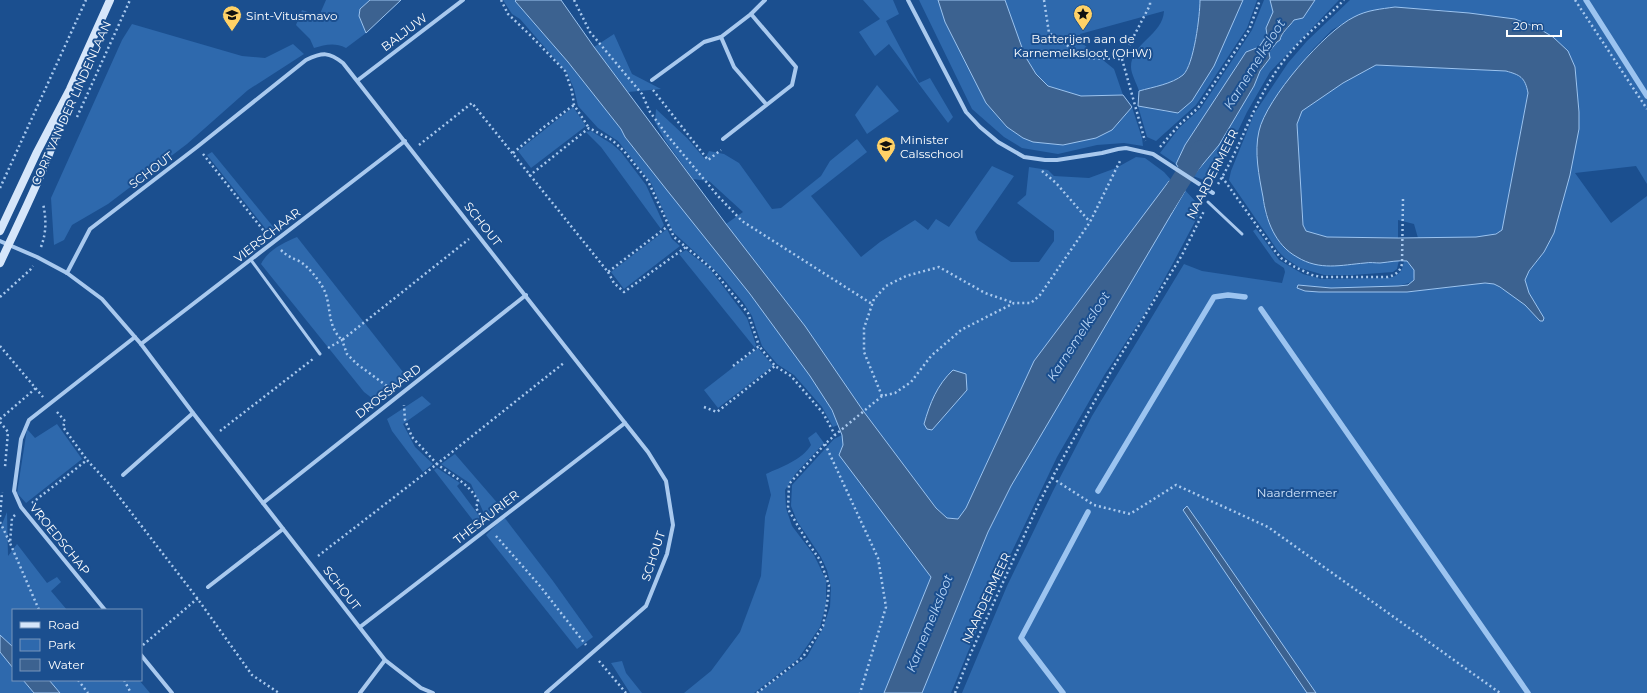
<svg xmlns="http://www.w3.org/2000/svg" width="1647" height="693" viewBox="0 0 1647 693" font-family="Montserrat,sans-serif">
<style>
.green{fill:#2e69ad}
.water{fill:#3c6290;stroke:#9cc4f0;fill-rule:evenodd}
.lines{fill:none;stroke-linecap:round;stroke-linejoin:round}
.stream{stroke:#9cc4f0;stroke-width:5.5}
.canal{stroke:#3c6290;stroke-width:19}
.path{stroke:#a9c9ee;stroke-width:2.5;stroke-dasharray:2 3;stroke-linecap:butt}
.lane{stroke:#a9c9ee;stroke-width:3}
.street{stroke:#a9c9ee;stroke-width:4}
.secondary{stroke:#d6e6fa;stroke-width:8}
.labels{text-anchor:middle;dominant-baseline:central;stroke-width:4;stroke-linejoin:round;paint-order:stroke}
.poi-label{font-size:12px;fill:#fff;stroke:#1b4f8f;text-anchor:start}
.street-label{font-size:12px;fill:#fff;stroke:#1b4f8f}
.park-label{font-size:12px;fill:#cfe3fa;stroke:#1b4f8f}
.water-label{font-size:13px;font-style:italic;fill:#b5d3f5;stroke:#1b4f8f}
</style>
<rect width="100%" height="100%" fill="#1b4f8f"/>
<g class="green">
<path d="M326,0h44l-10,9 -1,7 7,17 -20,15c-12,-6 -21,-3 -32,0l-4,-9 -14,-14 6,-15 17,6z"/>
<path d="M503,0h13l-1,1 53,61 53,67 4,8c52,65 106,130 156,199 20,28 45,56 57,89l-5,2 -11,-20 -28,-32 -17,-11 -15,-18 -10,-30 -9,-14 -22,-26 -48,-44 -22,-49 -33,-42 -20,-13 -20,-22 -4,-17 -7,-16 -47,-54 -8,-5z"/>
<polygon points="863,0 893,0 899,14 886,21 919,83 930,78 953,117 948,123 889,44 875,56 859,32 880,19"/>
<polygon points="919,0 938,0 945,22 986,103 1007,127 1023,138 1033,142 1063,145 1096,138 1112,130 1132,107 1142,138 1143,146 1124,143 1097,145 1058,154 1022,148 1004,137 972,109"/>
<path d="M1005,0h195c0,15 -6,65 -17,75 -11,9 -30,12 -44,16 -2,-7 -8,-17 -8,-24 0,-24 32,-32 33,-56l-84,23 3,10 31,25 9,26 -42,1 -33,-10 -12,-12 -11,-18z"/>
<polygon points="1243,0 1257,0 1247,28 1196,105 1156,141 1147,137 1138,106 1169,112"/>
<polygon points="1264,0 1270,0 1273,12 1266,28 1267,35 1259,47 1246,52 1185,145 1176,164 1160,153 1179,128 1201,108 1252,30"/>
<polygon points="1315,0 1339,0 1270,72 1247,112 1216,177 1204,180 1193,176 1219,145 1254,86 1260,71 1270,58 1269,52 1294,20 1303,18"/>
<path d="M1350,0h297v184l-11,-18 -61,7 36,50 36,-27v497h-685l45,-107 46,-95 39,-75 92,-152 18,7 80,12 3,-11 -1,-4 -9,-6 -22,-31 3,-2 23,31 24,14 18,5 69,-1c10,-3 13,-8 14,-18l3,1 7,9 1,5 -3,7 -14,4 -67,2 -33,-3 -1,3 110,4 78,-9 9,1 13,8 18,-7v-8l19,-25 10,-19 8,-28 17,-76v-17l-4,-45 -7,-16 -15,-14 -15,-9 -23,-9 -84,-10 -77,8 -22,13 -19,19 -31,40 -25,65 8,58 6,16 6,10 19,19 70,6 33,-3 -2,9 -4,3 -40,3h-29l-24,-7 -15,-10 -7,-7 -49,-71 2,-9 23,-57 34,-51 19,-22z"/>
<polygon points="132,24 242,56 265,58 293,44 304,54 248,90 187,144 108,204 72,225 64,240 54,245 51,198 122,40"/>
<polygon points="614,34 632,74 661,89 628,92 594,47"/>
<path d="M1376,65l130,6c14,4 19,6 22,21l-26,138c-19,13 -58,8 -81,8h-3l-4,-14 -16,-4v18l-71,-1 -21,-6 -3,-6 -6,-101 4,-13 42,-28z"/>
<polygon points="877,85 899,111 867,134 855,115"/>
<polygon points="573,107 586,126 531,168 518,151"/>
<polygon points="656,109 687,138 705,159 709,151 724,154 739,163 772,209 781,208 821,176 830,161 857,139 867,152 811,196 861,257 880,242 915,220 928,230 936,219 949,227 992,166 1014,176 975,232 978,240 1011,262 1039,262 1054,241 1054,231 1017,203 1026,195 1029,167 1048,170 1054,176 1089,178 1116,168 1136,157 1145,158 1164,172 1172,181 1169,181 1034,361 966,508 958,519 947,518 936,508 864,412 805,326 726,224 743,212 709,181 693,179 665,140 655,122"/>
<polygon points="591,131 612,144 621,152 646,185 664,225 661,229 601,147 586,132"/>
<polygon points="212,152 275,229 269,233 207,155"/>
<polygon points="1183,188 1196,202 1199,214 1172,265 1147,310 1105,374 1057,457 994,589 951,693 922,693 988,532 1011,486"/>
<polygon points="667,229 672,239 680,246 624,289 611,272"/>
<path d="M297,237l110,140 -30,25 -13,-10 -103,-128c7,-14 22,-21 36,-27z"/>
<polygon points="686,250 710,269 747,318 756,345 755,348 679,254"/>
<polygon points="758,348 773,366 718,408 704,390"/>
<polygon points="422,396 431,404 403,424 415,447 433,464 423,472 392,431 387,419"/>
<polygon points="57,424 82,459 26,503 17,493 27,429 35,438"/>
<path d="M816,432l8,11 -28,30 -11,17 1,18 6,18 22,29 12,25v24l-6,23 -22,32 -44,34h-70l27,-22 29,-39 21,-56 4,-59 6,-22 -5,-21c15,-7 36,-14 45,-29l-3,-7z"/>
<polygon points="842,435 843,445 931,577 884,693 757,693 807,657 823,628 830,607 831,587 827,570 821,557 797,521 791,506 792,485 834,439"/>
<polygon points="455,454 500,506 486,518 471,484 441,464"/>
<polygon points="437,468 460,483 457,486 480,517 475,523 434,470"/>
<polygon points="7,512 8,556 17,544 47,583 57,577 61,582 51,591 67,610 13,610 13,647 0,635 0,529"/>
<polygon points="504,517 553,581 593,637 577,649 486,535"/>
<polygon points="0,652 13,668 13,680 23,680 34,693 0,693"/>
<polygon points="622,661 626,673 642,693 630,693 611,663"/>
<polygon points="49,680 139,680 150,693 60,693"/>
</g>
<g class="water">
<polygon points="370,0 401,0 366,33 359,16 360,9"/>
<polygon points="516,0 561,0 594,47 726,224 805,326 864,412 936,508 947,518 958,519 966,508 1034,361 1169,181 1183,188 1185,191 1011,486 988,532 922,693 884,693 931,577 839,455 843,445 842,435 832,410 810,376 750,294 666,189 625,137 621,129 568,62 515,1"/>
<polygon points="938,0 1005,0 1025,56 1036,74 1048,86 1081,96 1123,95 1132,107 1112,130 1096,138 1063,145 1033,142 1023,138 1007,127 986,103 945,22"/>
<path d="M1200,0h43l-29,66 -22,35 -14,12 -40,-7 1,-15c14,-4 33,-7 44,-16 11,-10 17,-60 17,-75z"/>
<path d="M1270,0h45l-12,18 -9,2c-5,7 -13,13 -14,20l-3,2 -8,10 1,6 -10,13 -6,15 -35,59 -26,31 -14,-8 -3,-4 9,-19 61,-93 13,-5 8,-12 -1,-7 7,-16z"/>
<path d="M1395,7l74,6 46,6 23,9 15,9 15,14 7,16 4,45v17l-9,46 -16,58 -10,19 -15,19 -4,9 4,13 15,25 -1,3h-3l-15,-16 -25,-18 -6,-3 -9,-1 -78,9h-88l-14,-1 -8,-3 1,-3 33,3 67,-2 10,-1 6,-5v-10l-7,-9c-9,-1 -17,1 -27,2 -5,0 -10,-1 -15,0 -24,2 -45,8 -68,-6 -22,-12 -31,-37 -34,-60 -4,-21 -9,-45 -4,-66 7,-32 66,-100 95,-114 13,-7 27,-8 41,-10zM1376,65l130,6c14,4 19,6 22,22l-26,137 -6,4 -20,3 -78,1 -71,-1 -21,-6 -3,-6 -6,-101 5,-13 41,-28z"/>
<path d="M953,370l13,4 1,16 -35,40 -5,-1 -3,-5c6,-21 13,-39 29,-54z"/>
<polygon points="1187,506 1201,526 1316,693 1307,693 1183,510"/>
<polygon points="0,635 13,647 13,668 0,652"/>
<polygon points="23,680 49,680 60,693 34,693"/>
</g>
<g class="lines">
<g class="stream">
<polyline points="1586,0 1647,96"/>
<polyline points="1261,309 1528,693"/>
<polyline points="1098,491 1214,297 1228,295 1245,297"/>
<polyline points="1063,693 1021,638 1088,512"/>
</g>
<polyline class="canal" points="1164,207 1200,150"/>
<g class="path">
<polyline points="501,0 508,14 530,35 565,71 572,91 574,105 589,128"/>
<polyline points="574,0 590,32 642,94 650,112 667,135 718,196 742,221 872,304"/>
<polyline points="1044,0 1049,33 1086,58 1122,59 1150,5 1150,0"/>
<polyline points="1575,0 1647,109"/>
<polyline points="1122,59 1145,141"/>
<polyline points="653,90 708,160 721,150"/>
<polyline points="77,117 130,0"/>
<polyline points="419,145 472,103 608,272 668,226"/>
<polyline points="1160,147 1179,125 1198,108 1249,30 1260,0"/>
<polyline points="513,153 544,127 574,105"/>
<polyline points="203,154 267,235"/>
<polyline points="1042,171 1056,183 1090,222"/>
<polyline points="529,176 589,128 612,140 624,151 648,181 674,237 712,269 748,313 759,346"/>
<path d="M1222,177l53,74 6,7 12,8 19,9 9,2h67c7,-2 12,-5 14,-13l1,-66"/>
<path d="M1218,184c24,-39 36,-84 64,-121 17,-24 42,-42 62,-63"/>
<polyline points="0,188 86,0"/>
<path d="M41,247c6,-16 5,-29 2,-44"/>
<path d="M281,250c6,6 11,8 18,11 9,5 18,17 23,25 11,18 3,38 20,54l127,-101"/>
<polyline points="608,272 614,283 624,292 686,247"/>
<polyline points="0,297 30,270 33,266"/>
<polyline points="0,346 43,397"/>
<polyline points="328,348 342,340 347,354 357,364 391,389"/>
<polyline points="733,366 759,346 775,366 791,376 823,413 835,435"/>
<polyline points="882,396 864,352 864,328 874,299 886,286 906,276 939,267 985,293 1014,303"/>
<polyline points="704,407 717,412 775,366"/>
<polyline points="57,412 65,421 63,427 87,460"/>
<polyline points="0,419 36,388"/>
<polyline points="0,422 8,432 5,467"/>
<polyline points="220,431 313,359"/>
<polyline points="825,444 878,558 886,607 860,693"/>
<polyline points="1052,478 1094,505 1130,514 1176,485 1268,527 1500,693"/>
<polyline points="32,503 87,460 110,485 197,598 252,675 279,693"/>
<polyline points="15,515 12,518 10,543 39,610"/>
<polyline points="0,517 2,492"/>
<path d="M483,519l-7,-11 2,-7c-9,-18 -26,-25 -41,-37l128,-102"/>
<polyline points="0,522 10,543"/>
<polyline points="496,536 540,586 586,645"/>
<polyline points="318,556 437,464 412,437 405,420 404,405"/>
<polyline points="143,645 198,598"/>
<polyline points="599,661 626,693"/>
<polyline points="78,680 88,693"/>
<polyline points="124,680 131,693"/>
<polyline points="757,693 803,657 823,626 828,597 829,585 820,560 808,543 788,509 789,484 825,444 835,435 882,396 895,393 911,382 931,356 961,330 1014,303 1031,303 1040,295 1090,222 1121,159"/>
<polyline points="955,693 970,655 1039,503 1052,478 1114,366 1182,255 1204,211"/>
</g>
<g class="lane">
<polyline points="1208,202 1242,234"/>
<polyline points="251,260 320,354"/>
</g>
<g class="street">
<polyline points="908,0 966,112 980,127 998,142 1024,157 1045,160 1057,160 1102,153 1118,149 1126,148 1153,154 1213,193"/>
<polyline points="721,37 734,67 766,104"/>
<polyline points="358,80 463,0"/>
<polyline points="652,80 704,42 721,37 751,14 765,0"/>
<polyline points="723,139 792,85 796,67 751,14"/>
<polyline points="0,241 37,257 67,273 102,299 141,344 193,413 385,660 421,688 433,693"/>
<path d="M67,273l23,-44 107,-82 109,-87c17,-8 23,-8 37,3l282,360 23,29 18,29 7,44 -6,29 -21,52 -100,87"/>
<polyline points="141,344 405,141"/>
<polyline points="123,475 193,413"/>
<polyline points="263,503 526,295"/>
<polyline points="208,587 283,529"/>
<polyline points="105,610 21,507 14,491 21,439 29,420 135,337"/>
<polyline points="360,627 625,423"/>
<polyline points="141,655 172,693"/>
<polyline points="360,693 385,660"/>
</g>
<g class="secondary">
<polyline points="0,231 37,152 70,89 110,0"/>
<path d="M0,263c24,-52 51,-104 66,-159"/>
</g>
</g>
<defs>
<g id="sight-pin" transform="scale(1)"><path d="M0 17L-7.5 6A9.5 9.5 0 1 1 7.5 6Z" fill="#ffd166" stroke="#1b4f8f"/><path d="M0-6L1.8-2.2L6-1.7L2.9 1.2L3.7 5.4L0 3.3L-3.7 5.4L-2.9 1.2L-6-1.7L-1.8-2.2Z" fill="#111"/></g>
<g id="school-pin" transform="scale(1)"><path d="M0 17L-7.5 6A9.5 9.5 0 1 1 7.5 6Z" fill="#ffd166" stroke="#1b4f8f"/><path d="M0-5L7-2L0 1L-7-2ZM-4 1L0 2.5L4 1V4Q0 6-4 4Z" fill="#111"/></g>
</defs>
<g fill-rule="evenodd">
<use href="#sight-pin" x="1083" y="14"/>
<use href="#school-pin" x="232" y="15"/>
<use href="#school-pin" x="886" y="146"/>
</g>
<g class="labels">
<g class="poi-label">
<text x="246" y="15">Sint-Vitusmavo</text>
<text x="1083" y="38" text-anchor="middle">Batterijen aan de<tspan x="1083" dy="14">Karnemelksloot (OHW)</tspan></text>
<text x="900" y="139">Minister<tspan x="900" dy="14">Calsschool</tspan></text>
</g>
<g class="street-label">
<text transform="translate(404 32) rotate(-37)">BALJUW</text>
<text transform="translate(71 103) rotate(-66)">CORT VAN DER LINDENLAAN</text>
<text transform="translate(151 170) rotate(-37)">SCHOUT</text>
<text transform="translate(1212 174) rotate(-63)">NAARDERMEER</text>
<text transform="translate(483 224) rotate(52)">SCHOUT</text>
<text transform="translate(267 235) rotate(-38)">VIERSCHAAR</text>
<text transform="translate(388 391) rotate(-38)">DROSSAARD</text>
<text transform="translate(486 517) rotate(-38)">THESAURIER</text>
<text transform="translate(60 539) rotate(51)">VROEDSCHAP</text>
<text transform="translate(653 556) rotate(-72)">SCHOUT</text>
<text transform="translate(342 588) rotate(52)">SCHOUT</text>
<text transform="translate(986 598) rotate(-65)">NAARDERMEER</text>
</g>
<g class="park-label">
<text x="1297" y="492">Naardermeer</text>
</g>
<g class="water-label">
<text transform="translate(1254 64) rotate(-58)">Karnemelksloot</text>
<text transform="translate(1078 336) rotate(-57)">Karnemelksloot</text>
<text transform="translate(929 623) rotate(-68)">Karnemelksloot</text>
</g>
</g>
<rect x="12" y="609" width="130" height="72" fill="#1b4f8f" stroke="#7695bc"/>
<rect x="20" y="622" width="20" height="6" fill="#d6e6fa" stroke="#7695bc"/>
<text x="48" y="629" font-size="12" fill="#ffffff">Road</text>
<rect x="20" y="639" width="20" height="12" fill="#2e69ad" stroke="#7695bc"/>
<text x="48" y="649" font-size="12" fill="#ffffff">Park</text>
<rect x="20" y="659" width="20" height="12" fill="#3c6290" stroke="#7695bc"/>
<text x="48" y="669" font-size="12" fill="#ffffff">Water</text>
<path d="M1507 30v6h54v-6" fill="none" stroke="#ffffff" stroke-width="2"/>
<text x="1513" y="30" font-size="12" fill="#ffffff" stroke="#1b4f8f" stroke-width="3" paint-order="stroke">20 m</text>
</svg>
